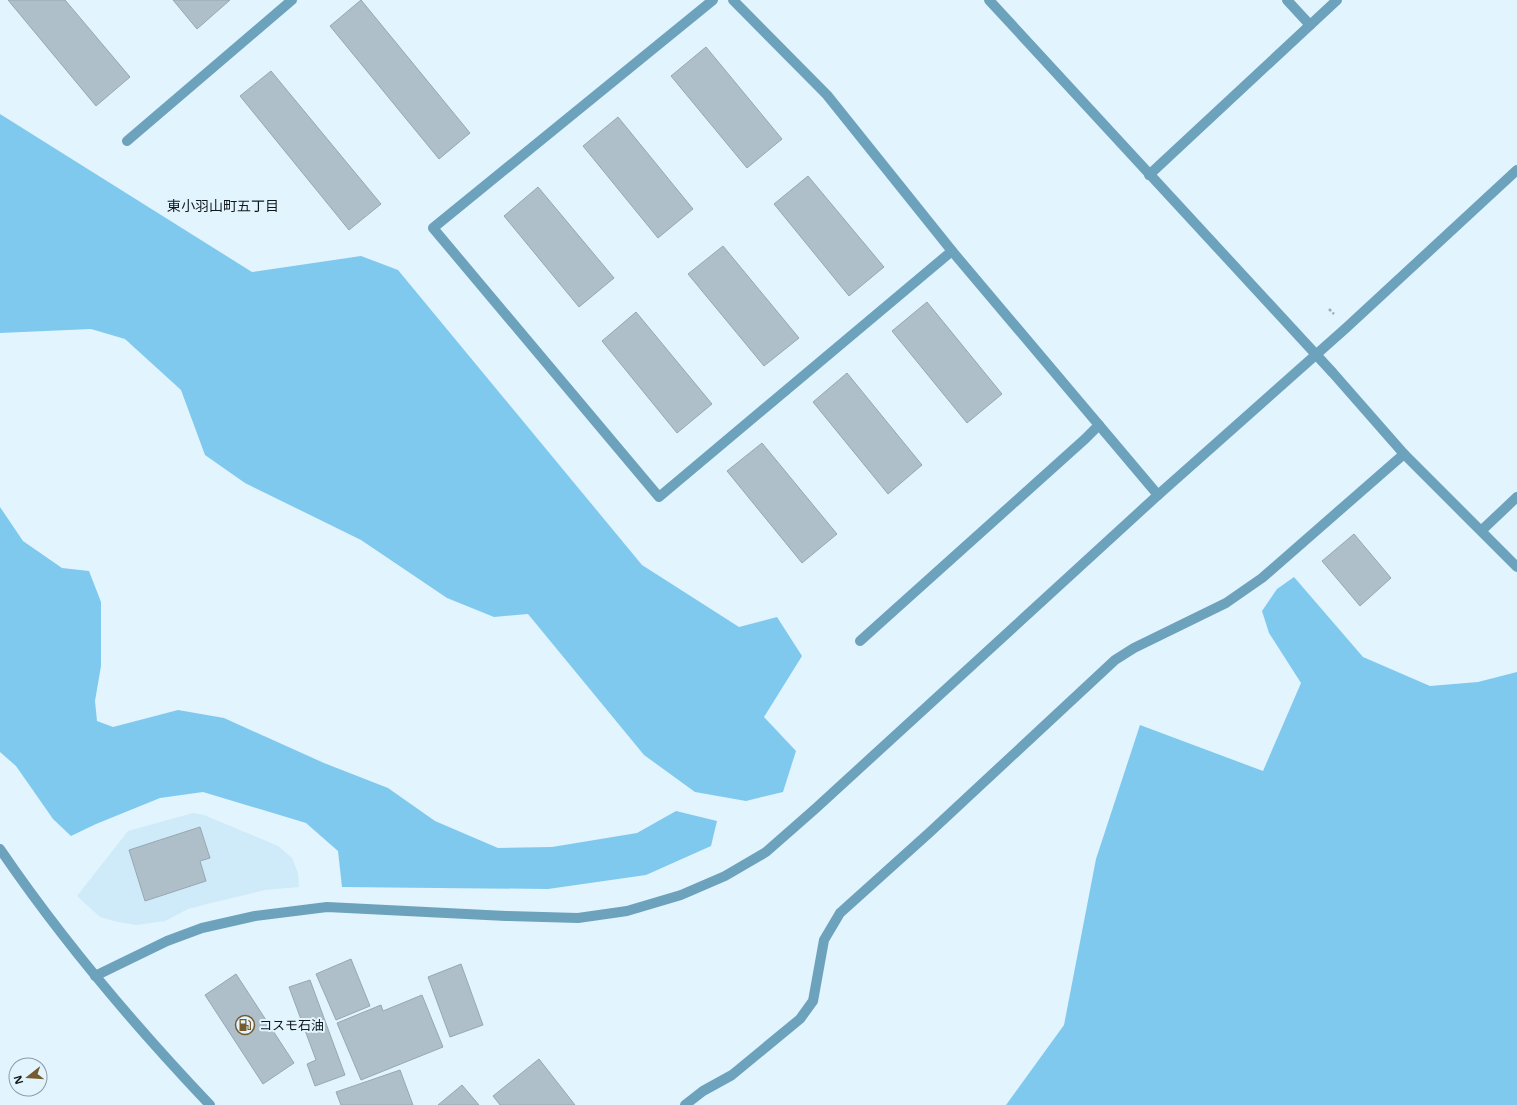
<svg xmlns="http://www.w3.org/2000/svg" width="1517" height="1105" viewBox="0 0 1517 1105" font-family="'Noto Sans','Noto Sans JP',sans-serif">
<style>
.built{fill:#cfeaf8}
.forest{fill:#7fc9ef}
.building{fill:#aebfc9;stroke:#96a8b1}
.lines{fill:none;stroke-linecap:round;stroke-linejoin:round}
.path{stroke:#a0aeb6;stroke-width:2.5;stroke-dasharray:3 2;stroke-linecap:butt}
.minor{stroke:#6da2bd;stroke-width:10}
.tertiary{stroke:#6da2bd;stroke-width:10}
.labels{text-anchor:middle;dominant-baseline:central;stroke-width:4;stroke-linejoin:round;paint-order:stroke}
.poi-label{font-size:13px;fill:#10171a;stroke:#e2f4fe;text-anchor:start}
.neighbourhood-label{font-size:14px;fill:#10171a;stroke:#e2f4fe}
</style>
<rect width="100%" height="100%" fill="#e2f4fe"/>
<polygon class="built" points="193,813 204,815 278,846 292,858 298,873 299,887 265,890 211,903 188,909 165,921 136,925 118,922 100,917 77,896 128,831"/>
<g class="forest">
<polygon points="0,114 252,272 361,256 398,270 642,565 739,627 777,617 802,656 764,717 796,751 783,792 746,801 695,792 644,755 528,614 494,617 447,598 361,540 245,483 205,455 181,390 125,339 91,329 0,333"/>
<polygon points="0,507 23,541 62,568 89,571 101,602 101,666 95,701 97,721 113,727 178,710 224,718 324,763 388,788 435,821 498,848 552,847 637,833 676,811 717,821 711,846 646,875 548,889 342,887 338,851 306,823 203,792 160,798 96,824 71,836 53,819 16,766 0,752"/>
<polygon points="1294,577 1363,657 1430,686 1478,682 1517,672 1517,1105 1006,1105 1064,1025 1096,859 1140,725 1263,771 1301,683 1269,633 1262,611 1277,589"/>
</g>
<g class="building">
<polygon points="8,0 65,0 130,77 96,106"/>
<polygon points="173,0 230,0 197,29"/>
<polygon points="361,0 470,133 439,159 330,26"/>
<polygon points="706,47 782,139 747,168 671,76"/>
<polygon points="271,71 381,204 349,230 240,96"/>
<polygon points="618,117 693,209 658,238 583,146"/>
<polygon points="808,176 884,267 849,296 774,204"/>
<polygon points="538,187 614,278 579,307 504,216"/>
<polygon points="723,246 799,338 764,366 688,274"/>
<polygon points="927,302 1002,394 967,423 892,331"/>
<polygon points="636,312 712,404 677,433 602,341"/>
<polygon points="847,373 922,465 888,494 813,402"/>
<polygon points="762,443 837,534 802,563 727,471"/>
<polygon points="1354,534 1391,578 1360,606 1322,561"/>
<polygon points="200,827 210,858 200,861 206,881 145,901 129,850"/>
<polygon points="351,959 370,1006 336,1020 316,974"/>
<polygon points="461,964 483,1025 450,1037 428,977"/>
<polygon points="236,974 294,1063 263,1084 205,995"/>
<polygon points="310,980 345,1075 315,1086 307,1064 316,1060 289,987"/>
<polygon points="422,995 443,1047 361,1080 337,1023 381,1005 383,1011"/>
<polygon points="539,1059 575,1105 500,1105 493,1096"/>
<polygon points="400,1070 413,1105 341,1105 336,1092"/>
<polygon points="462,1085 479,1105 438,1105"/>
</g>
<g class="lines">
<polyline class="path" points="1329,309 1334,314"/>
<g class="minor">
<polyline points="713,0 433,228 659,497 952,251"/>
<polyline points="733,0 827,95 952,251 1158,495"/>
<polyline points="989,0 1333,373 1404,454 1517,567"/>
<polyline points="1287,0 1310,25"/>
<polyline points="127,141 292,0"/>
<polyline points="1149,175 1337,0"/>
<polyline points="1482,530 1517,497"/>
<polyline points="860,641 1085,439 1099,425"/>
<polyline points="685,1105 703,1091 732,1075 800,1019 813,1001 824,940 840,913 929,833 1115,660 1134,648 1226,603 1262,578 1404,454"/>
</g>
<g class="tertiary">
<path d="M0,849c62,91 134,176 210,256"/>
<polyline points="95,976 167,941 202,928 255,916 327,907 506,916 578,918 627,911 681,895 725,876 766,852 815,809 1158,495 1346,328 1517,170"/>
</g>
</g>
<defs>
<g id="fuel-ring" transform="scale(1)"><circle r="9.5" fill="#e2f4fe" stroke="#755b2d" stroke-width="1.5"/><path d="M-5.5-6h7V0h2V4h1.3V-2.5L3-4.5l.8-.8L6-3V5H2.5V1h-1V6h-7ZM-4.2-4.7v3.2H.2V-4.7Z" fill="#755b2d"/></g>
</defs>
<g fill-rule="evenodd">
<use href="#fuel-ring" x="245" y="1025"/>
</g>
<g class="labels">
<g class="poi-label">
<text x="259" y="1025">コスモ石油</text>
</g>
<g class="neighbourhood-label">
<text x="223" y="205">東小羽山町五丁目</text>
</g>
</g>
<g transform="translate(28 1077) rotate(253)"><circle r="19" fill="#e2f4fe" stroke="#8e9ca3"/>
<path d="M0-3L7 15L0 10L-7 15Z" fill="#755b2d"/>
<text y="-6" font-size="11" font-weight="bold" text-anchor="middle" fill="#10171a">N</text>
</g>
</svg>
